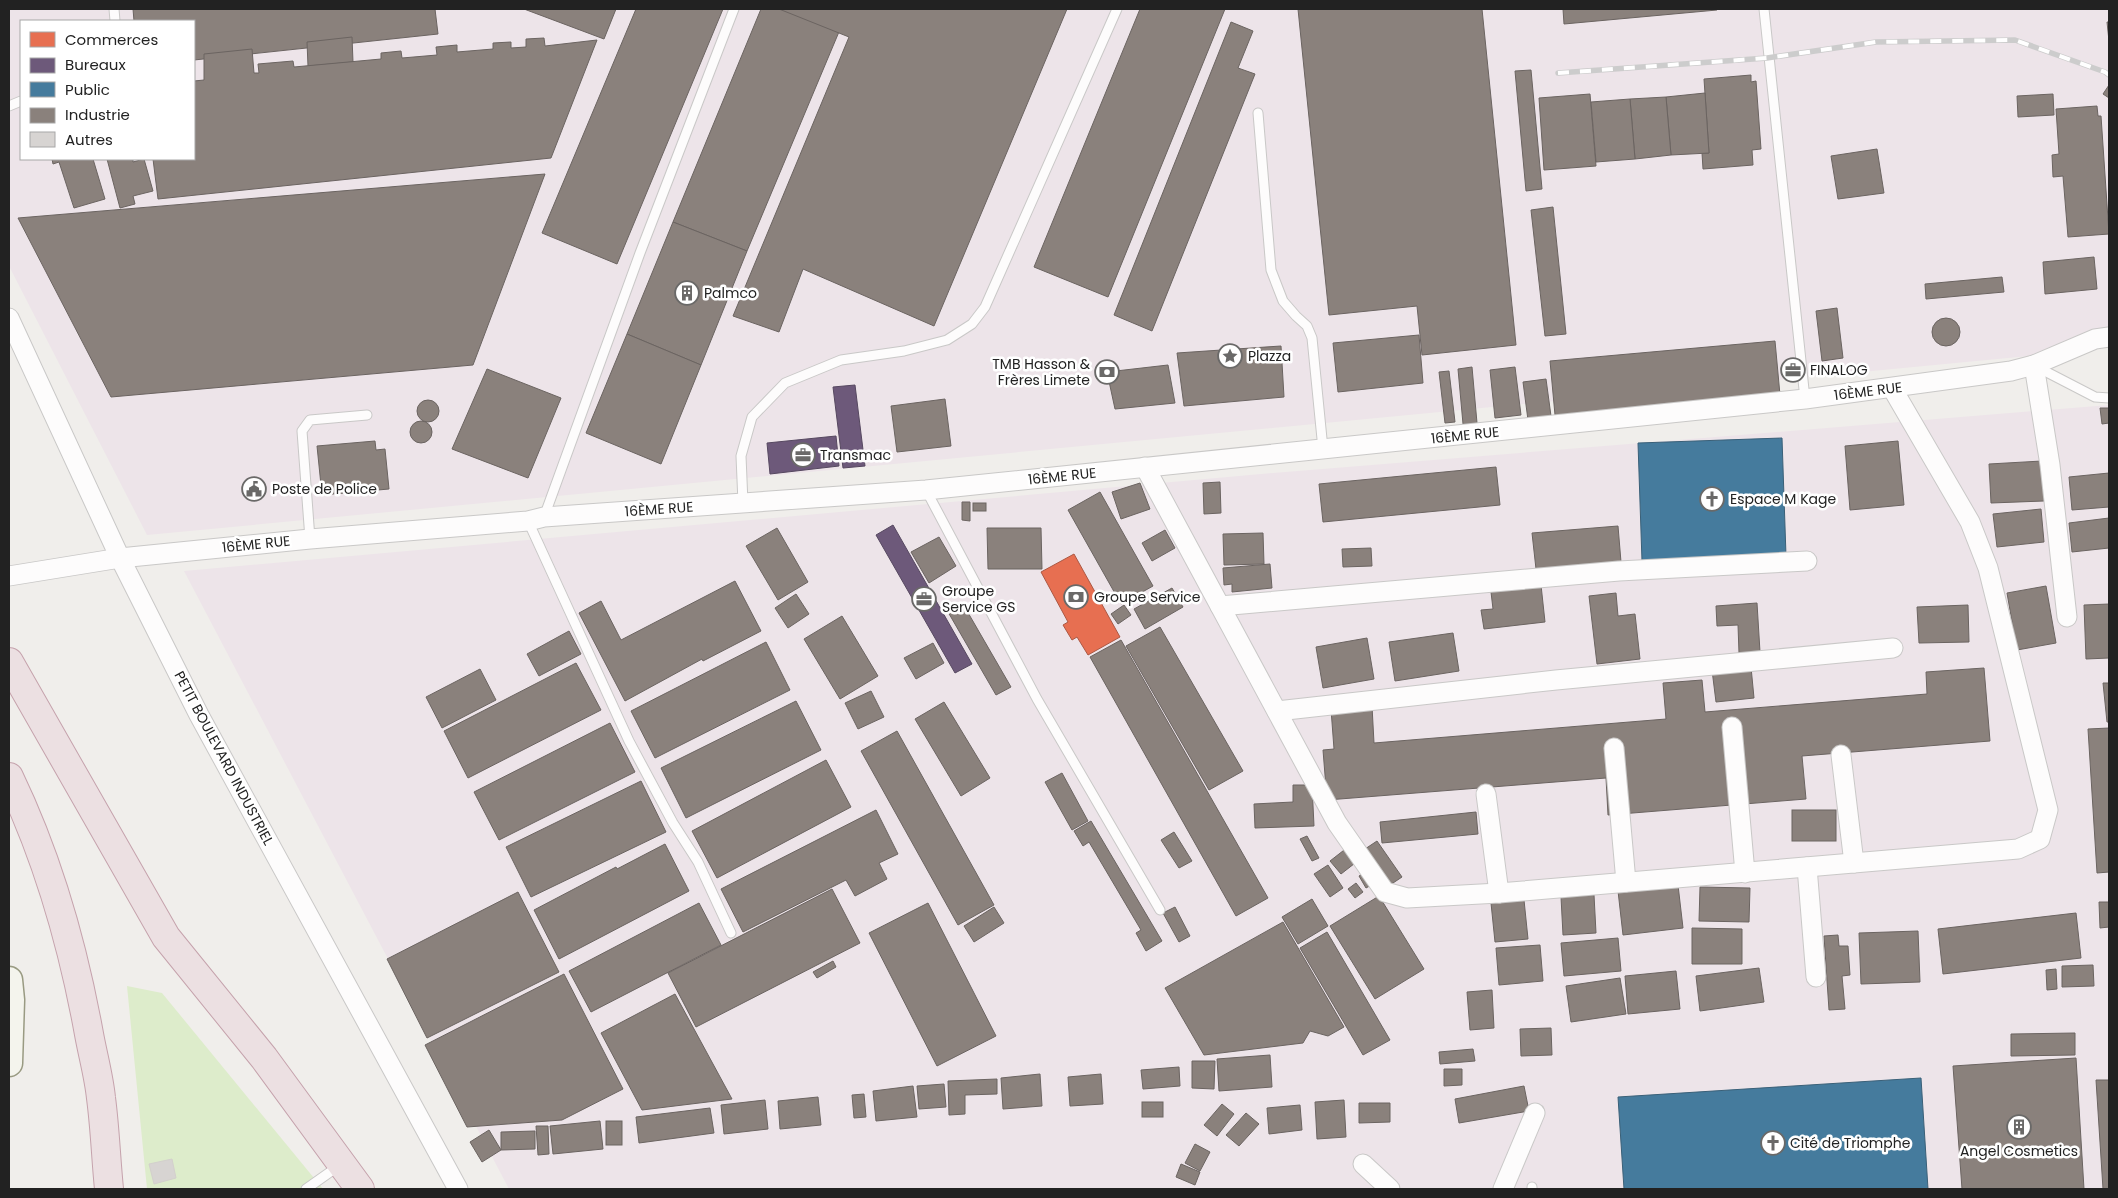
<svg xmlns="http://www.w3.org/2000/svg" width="2118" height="1198" viewBox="0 0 2118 1198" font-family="Poppins,sans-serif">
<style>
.industrial{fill:#ede4e9;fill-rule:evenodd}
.grass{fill:#ddeccb}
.shops{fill:#e76f51;stroke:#ac5843}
.offices{fill:#6d597a;stroke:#564860}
.public{fill:#457b9d;stroke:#3a6078}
.industry{fill:#8a817c;stroke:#6b6461}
.building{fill:#d7d4d2;stroke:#d3d0cc}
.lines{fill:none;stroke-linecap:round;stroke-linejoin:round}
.lane-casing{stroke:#c9c8c7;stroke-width:11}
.street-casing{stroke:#c9c8c7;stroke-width:21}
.secondary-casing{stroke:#999a82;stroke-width:29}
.highway-casing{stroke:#c5a2ac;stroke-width:30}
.lane{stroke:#fdfcfc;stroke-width:9}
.street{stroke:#fdfcfc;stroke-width:19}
.secondary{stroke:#f4f4ed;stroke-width:26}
.highway{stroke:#ece0e2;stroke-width:28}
.rail-casing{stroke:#ccc;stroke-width:5.5}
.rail{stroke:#fff;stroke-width:4;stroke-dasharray:11;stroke-linecap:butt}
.labels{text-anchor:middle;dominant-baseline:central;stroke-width:5;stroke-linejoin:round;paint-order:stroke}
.poi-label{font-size:14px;fill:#222;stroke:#fff;text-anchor:start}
.street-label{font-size:14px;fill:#222;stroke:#fff}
</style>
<rect width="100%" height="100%" fill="#f0eeeb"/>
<g class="industrial">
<path d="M9,9h2100v335l-27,7 -1935,184 -138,-269zM21,21h173v138h-173z"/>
<polygon points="2109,405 2109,1189 509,1189 184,571 1261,474"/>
</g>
<polygon class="grass" points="127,986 162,993 323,1189 147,1189"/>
<polygon class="shops" points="1074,554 1120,637 1088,655 1077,637 1072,640 1063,625 1068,622 1041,572"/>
<g class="offices">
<polygon points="855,385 865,466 843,468 833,387"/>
<polygon points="836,436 839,466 770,474 767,443"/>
<polygon points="893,525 972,664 955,673 876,535"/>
</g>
<g class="public">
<polygon points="1782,438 1786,556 1642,561 1638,443"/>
<polygon points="1921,1078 1928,1189 1624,1189 1618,1097"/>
</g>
<g class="industry">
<polygon points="133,9 435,9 438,34 194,60 194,21 134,21"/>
<polygon points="524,9 616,9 604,39"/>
<polygon points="636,9 723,9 617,264 542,233"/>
<polygon points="761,9 794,9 841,27 747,251 673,222"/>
<polygon points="779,9 1067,9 934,326 803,269 779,332 733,316 849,37"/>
<polygon points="1140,9 1225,9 1108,297 1034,267"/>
<polygon points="1298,9 1482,9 1516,345 1422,355 1417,306 1329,315"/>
<polygon points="1563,9 1716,9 1717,10 1564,24"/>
<polygon points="1231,22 1253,31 1238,68 1255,74 1152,331 1114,315"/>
<polygon points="2107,22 2109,22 2109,41"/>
<polygon points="352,37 353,62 308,66 307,42"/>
<polygon points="544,38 545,46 597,40 551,158 158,199 153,159 194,159 194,81 204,80 204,54 252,49 254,73 259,73 258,64 293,61 294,67 381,59 381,53 401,51 402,58 437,55 436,47 457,45 457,52 493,49 493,43 511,42 511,48 526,47 526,39"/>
<polygon points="1531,70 1542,189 1526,191 1515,71"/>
<polygon points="1751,75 1751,82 1756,81 1761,149 1752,150 1753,165 1703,169 1702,153 1709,153 1704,79"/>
<polygon points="2109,85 2109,98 2103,94"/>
<polygon points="1705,93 1709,153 1671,155 1666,97"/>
<polygon points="1590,94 1596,166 1544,170 1539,98"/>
<polygon points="2053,94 2054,115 2018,117 2017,96"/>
<polygon points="1666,97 1671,155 1635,159 1630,99"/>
<polygon points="1630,99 1635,159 1596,162 1591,102"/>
<polygon points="2097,106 2098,116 2101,116 2109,234 2068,237 2063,176 2053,177 2052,155 2059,154 2056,109"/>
<polygon points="1877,149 1884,193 1838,199 1831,156"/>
<polygon points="52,159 93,159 105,199 74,208 59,162 53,164"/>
<polygon points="107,159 133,159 133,162 144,159 153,191 133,196 135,204 120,208"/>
<polygon points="545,174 473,365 111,397 18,218"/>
<polygon points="1553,207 1566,334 1545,336 1531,210"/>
<polygon points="673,222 747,251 701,365 627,334"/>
<polygon points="2094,257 2097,289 2045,294 2043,262"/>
<polygon points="2002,277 2004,292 1926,299 1925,284"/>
<polygon points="1837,308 1843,358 1822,361 1816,311"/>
<circle cx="1946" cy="332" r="14"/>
<polygon points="627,334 701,365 661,464 586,433"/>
<polygon points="1419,335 1423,383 1338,392 1333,343"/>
<polygon points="1775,341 1780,395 1555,415 1550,361"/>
<polygon points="1281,346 1284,397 1184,406 1177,353"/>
<polygon points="1168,365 1175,403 1115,409 1107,372"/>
<polygon points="1472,367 1477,423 1463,424 1458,369"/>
<polygon points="1515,367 1521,415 1495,418 1490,370"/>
<polygon points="487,369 561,398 528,478 452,449"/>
<polygon points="1449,371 1455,422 1445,423 1439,372"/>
<polygon points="1546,379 1551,416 1528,420 1523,382"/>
<polygon points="945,399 951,446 897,452 891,406"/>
<circle cx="428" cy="411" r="11"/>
<polygon points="2100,408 2109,408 2109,423 2102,424"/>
<circle cx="421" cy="432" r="11"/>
<polygon points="375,441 376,450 385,449 389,489 322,495 317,446"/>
<polygon points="1898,441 1904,505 1850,510 1845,446"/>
<polygon points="2042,461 2044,501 1991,503 1989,464"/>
<polygon points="1496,467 1500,505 1323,522 1319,484"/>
<polygon points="2109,473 2109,507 2072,510 2069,477"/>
<polygon points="1220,482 1221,513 1204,514 1203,483"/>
<polygon points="1140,483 1150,509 1121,519 1112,492"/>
<polygon points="1100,492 1153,586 1121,604 1068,510"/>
<polygon points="962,502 970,502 970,521 962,520"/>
<rect x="973" y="503" width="13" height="8"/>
<polygon points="2041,509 2044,542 1997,547 1993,514"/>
<polygon points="2109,518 2109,548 2072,552 2069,523"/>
<polygon points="1618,526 1621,562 1536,569 1532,533"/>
<polygon points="777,528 808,582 778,600 746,546"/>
<polygon points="987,528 1041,528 1042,569 988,569"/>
<polygon points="1165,530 1175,548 1152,561 1142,543"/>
<polygon points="1263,533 1264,564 1224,565 1223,534"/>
<polygon points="939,537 956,566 929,583 911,552"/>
<polygon points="1371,548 1372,566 1343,567 1342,549"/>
<polygon points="1270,564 1272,588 1232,592 1232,584 1224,585 1223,568"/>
<polygon points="735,581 761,631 703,661 702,659 625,701 579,613 601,601 621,640"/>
<polygon points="1541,585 1545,622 1484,629 1481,610 1493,609 1491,592"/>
<polygon points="2046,586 2056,643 2017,650 2007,593"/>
<polygon points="1172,588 1183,607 1145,629 1134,609"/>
<polygon points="1616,593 1618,616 1635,614 1640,659 1597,664 1589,596"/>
<polygon points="796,594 809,614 788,628 775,608"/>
<polygon points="1757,603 1760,652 1739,653 1738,625 1717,626 1716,606"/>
<polygon points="963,604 1011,687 996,695 948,612"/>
<polygon points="2109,604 2109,658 2086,659 2084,605"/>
<polygon points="1124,605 1131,615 1118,624 1111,614"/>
<polygon points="1968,605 1969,642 1919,643 1917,607"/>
<polygon points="842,616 878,676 840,699 804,639"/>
<polygon points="1160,627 1243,771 1209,790 1126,646"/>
<polygon points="569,631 581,654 539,676 527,654"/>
<polygon points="1453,633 1459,671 1395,681 1389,642"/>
<polygon points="1367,638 1374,679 1323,688 1316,647"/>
<polygon points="1121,640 1268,898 1236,916 1090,657"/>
<polygon points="766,642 790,690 655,758 631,711"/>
<polygon points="933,643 944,663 916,679 904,658"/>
<polygon points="576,663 601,710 468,778 444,731"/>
<polygon points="1751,667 1754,698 1716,702 1712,670"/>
<polygon points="1984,668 1990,741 1802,756 1806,799 1608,815 1606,778 1327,800 1323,750 1334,749 1331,709 1372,706 1374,743 1666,719 1663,683 1702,680 1705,712 1927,694 1926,672"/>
<polygon points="480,669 496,700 442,728 426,697"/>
<polygon points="2103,683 2109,683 2109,722 2107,722"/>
<polygon points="871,691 884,717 858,729 845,703"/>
<polygon points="796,701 821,750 686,818 661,768"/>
<polygon points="944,702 990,778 961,796 915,719"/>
<polygon points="610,723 635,772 499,840 474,792"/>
<polygon points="2109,728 2109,872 2097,873 2088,729"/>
<polygon points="897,731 994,905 958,925 861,751"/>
<polygon points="826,760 851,807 717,878 692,831"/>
<polygon points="1062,773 1088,821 1072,830 1045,782"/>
<polygon points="641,781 666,832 531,897 506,847"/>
<polygon points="1293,785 1312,785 1314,826 1255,828 1254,804 1293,802"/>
<polygon points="876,810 898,854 879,863 887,879 855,896 846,880 743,932 721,889"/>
<rect x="1792" y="810" width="44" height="31"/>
<polygon points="1476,812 1478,834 1382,843 1380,822"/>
<polygon points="1091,821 1162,941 1146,951 1136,933 1141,930 1089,842 1083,846 1074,831"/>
<polygon points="1174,832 1192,861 1179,868 1161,840"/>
<polygon points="1307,836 1319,858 1312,861 1300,839"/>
<polygon points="1377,841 1402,877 1387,887 1362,851"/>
<polygon points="665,844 689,891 559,959 534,910 616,867 617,869"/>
<polygon points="1348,847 1359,860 1341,874 1330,861"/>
<polygon points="1328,865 1343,888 1330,897 1314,874"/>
<polygon points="1367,871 1375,883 1366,888 1359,876"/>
<polygon points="1356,883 1363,892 1355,898 1348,889"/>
<polygon points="1678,885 1683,928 1623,935 1618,891"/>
<polygon points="1700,887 1750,888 1749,922 1699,921"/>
<polygon points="832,889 860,943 696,1027 668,973"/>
<polygon points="518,892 559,972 427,1038 387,959"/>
<polygon points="1594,895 1596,933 1563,935 1561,897"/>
<polygon points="1379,896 1424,969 1375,999 1330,926"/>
<polygon points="1312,899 1328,926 1298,944 1282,917"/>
<polygon points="1524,900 1528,939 1495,942 1491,903"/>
<polygon points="2099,902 2109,902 2109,927 2100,928"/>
<polygon points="699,903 721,945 591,1012 569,971"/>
<polygon points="928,903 996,1036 937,1066 869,933"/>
<polygon points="994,907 1004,923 974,942 964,926"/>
<polygon points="1175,907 1190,936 1179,942 1163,913"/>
<polygon points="2076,913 2081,958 1943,974 1938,929"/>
<polygon points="1283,922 1344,1027 1328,1036 1310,1031 1303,1043 1204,1055 1165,988"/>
<polygon points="1692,928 1742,929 1742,964 1692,964"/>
<polygon points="1918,931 1920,982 1861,984 1859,933"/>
<polygon points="1327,932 1390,1040 1363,1055 1300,948"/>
<polygon points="1838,935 1839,946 1848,946 1850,975 1842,976 1845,1009 1829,1010 1824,936"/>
<polygon points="1618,938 1621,971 1564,976 1561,943"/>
<polygon points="1540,945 1543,981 1499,985 1496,948"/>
<polygon points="833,961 836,967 817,978 813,972"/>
<polygon points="2093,965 2094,986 2062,987 2062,966"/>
<polygon points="1759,968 1764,1002 1700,1011 1696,976"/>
<polygon points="2056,969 2057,989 2047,990 2046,970"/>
<polygon points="1676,971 1680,1009 1628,1014 1625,976"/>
<polygon points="564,974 623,1089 562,1120 467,1127 425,1045"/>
<polygon points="1620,978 1626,1014 1571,1022 1566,986"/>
<polygon points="1492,990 1494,1028 1470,1030 1467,992"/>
<polygon points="675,994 732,1099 642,1110 601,1033"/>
<polygon points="1551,1028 1552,1055 1521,1056 1520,1029"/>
<polygon points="2075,1033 2075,1055 2011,1056 2011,1034"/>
<polygon points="1473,1049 1475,1061 1440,1064 1439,1052"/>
<polygon points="1270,1055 1272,1087 1219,1091 1217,1059"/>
<polygon points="2076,1058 2084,1189 1962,1189 1953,1066"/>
<polygon points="1192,1061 1215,1061 1214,1089 1192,1088"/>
<polygon points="1179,1067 1180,1086 1143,1089 1141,1070"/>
<polygon points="1444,1069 1462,1069 1462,1085 1444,1086"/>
<polygon points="1040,1074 1042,1106 1003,1109 1001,1078"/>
<polygon points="1101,1074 1103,1104 1070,1106 1068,1077"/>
<polygon points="997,1079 997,1094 965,1095 965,1114 949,1115 948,1081"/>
<polygon points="2096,1080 2109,1080 2109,1189 2103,1189"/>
<polygon points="944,1084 946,1107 919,1109 917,1086"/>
<polygon points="913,1086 917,1117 876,1121 873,1091"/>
<polygon points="1524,1086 1529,1111 1459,1123 1455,1099"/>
<polygon points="864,1094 866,1117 854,1118 852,1095"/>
<polygon points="818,1097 821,1125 780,1129 778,1101"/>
<polygon points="765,1100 768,1129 724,1134 721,1105"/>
<polygon points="1344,1100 1346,1137 1317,1139 1315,1102"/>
<rect x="1142" y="1102" width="21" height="15"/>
<polygon points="1359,1103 1390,1103 1390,1122 1359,1123"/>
<polygon points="1222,1104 1234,1114 1217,1136 1204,1125"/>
<polygon points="1300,1105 1302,1130 1269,1134 1267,1108"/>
<polygon points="710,1108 714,1133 639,1143 636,1117"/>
<polygon points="1246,1113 1259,1124 1239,1146 1226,1135"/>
<polygon points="600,1121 603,1149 553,1154 550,1126"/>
<rect x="606" y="1121" width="16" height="24"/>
<polygon points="536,1126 548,1126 549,1154 538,1155"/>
<polygon points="489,1130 501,1150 482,1162 470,1142"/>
<polygon points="535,1131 535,1149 501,1150 501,1132"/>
<polygon points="1195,1144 1210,1152 1200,1171 1185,1163"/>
<polygon points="1181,1164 1200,1172 1195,1185 1176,1177"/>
</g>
<polygon class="building" points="172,1159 176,1178 154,1184 149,1164"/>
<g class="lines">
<g class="lane-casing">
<g id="lane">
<polyline points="114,9 115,21"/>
<polyline points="1764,9 1805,399"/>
<polyline points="9,106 21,101"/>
<polyline points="1258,113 1271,270 1283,301 1296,316 1307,326 1312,338 1323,449"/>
<polyline points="2035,366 2095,397 2109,398"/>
<polyline points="926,490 1037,699 1160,910"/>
<polyline points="743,503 741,456 752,417 785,383 841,360 904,351 947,340 972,324 985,307 1117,9"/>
<polyline points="544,517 640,253 734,9"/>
<polyline points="528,521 629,741 673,823 698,862 731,933"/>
<polyline points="310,539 302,431 310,420 367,415"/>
<polyline points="306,1189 340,1165"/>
<polyline points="1532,1189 1532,1187"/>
</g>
</g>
<g class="street-casing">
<g id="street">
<polyline points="9,318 120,558 199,715 458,1189"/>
<polyline points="2034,365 2050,465 2067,617"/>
<polyline points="1145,467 1337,823 1385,892 1407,898 1499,893 2018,849 2040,839 2048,810 1988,568 1970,522 1892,388"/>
<polyline points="9,576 120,558 310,539 528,521 544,517 926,490 1805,399 2011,371 2034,365 2095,339 2109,337"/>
<polyline points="1220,606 1619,571 1807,561"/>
<polyline points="1277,711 1556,680 1893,648"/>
<polyline points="1732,727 1745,873"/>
<polyline points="1614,748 1626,882"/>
<polyline points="1841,755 1854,863"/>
<polyline points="1486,794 1499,893"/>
<polyline points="1807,867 1816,977"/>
<polyline points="1363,1164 1390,1189"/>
<polyline points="1503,1189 1535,1113"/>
</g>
</g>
<g class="secondary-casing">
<polyline id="secondary" points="9,980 11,1000 9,1063"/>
</g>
<g class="highway-casing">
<g id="highway">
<polyline points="9,662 166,937 264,1058 360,1189"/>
<path d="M9,777c39,81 64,169 80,257 4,22 10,43 12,64 4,30 5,61 8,91"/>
</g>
</g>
<use href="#lane" class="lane"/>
<use href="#street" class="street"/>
<use href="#secondary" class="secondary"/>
<use href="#highway" class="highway"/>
<g class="rail-casing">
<polyline id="rail" points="1558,73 1767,58 1876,42 2015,40 2105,72 2109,75"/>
</g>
<use href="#rail" class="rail"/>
</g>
<defs>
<g id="building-ring" transform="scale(1.25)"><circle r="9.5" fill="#fff" stroke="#6a6968" stroke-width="1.5"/><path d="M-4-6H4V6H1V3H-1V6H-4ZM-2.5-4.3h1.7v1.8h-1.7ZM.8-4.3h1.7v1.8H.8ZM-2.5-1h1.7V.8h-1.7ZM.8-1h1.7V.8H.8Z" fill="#6a6968"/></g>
<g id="sight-ring" transform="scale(1.25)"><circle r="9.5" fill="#fff" stroke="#6a6968" stroke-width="1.5"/><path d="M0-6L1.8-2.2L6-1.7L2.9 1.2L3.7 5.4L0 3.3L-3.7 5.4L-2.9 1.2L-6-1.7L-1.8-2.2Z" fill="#6a6968"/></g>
<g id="office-ring" transform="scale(1.25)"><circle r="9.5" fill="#fff" stroke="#6a6968" stroke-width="1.5"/><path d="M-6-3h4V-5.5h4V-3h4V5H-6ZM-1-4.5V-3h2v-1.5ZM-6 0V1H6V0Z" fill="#6a6968"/></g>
<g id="bank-ring" transform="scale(1.25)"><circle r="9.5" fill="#fff" stroke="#6a6968" stroke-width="1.5"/><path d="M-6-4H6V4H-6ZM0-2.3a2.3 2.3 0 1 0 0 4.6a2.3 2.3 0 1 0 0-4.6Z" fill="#6a6968"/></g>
<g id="civic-ring" transform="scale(1.25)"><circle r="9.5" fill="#fff" stroke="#6a6968" stroke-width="1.5"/><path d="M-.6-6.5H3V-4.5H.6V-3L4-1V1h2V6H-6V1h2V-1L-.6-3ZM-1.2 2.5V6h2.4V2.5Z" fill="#6a6968"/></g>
<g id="church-ring" transform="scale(1.25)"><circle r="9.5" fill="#fff" stroke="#6a6968" stroke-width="1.5"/><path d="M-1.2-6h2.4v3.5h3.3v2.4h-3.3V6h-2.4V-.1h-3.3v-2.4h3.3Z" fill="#6a6968"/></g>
</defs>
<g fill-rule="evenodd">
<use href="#building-ring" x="687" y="293"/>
<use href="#sight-ring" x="1230" y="356"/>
<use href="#office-ring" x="1793" y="370"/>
<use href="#bank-ring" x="1107" y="372"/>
<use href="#office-ring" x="803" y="455"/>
<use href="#civic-ring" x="254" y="489"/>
<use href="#church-ring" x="1712" y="499"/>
<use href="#bank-ring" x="1076" y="597"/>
<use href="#office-ring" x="924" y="599"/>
<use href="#building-ring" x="2019" y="1127"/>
<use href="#church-ring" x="1773" y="1143"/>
</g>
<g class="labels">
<g class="poi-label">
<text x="704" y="293">Palmco</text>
<text x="1248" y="356">Plazza</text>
<text x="1090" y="364" text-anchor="end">TMB Hasson &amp;<tspan x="1090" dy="16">Frères Limete</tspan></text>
<text x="1810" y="370">FINALOG</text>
<text x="820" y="455">Transmac</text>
<text x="272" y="489">Poste de Police</text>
<text x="1730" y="499">Espace M Kage</text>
<text x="942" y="591">Groupe<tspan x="942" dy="16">Service GS</tspan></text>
<text x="1094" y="597">Groupe Service</text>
<text x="1790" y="1143">Cité de Triomphe</text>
<text x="2019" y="1151" text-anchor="middle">Angel Cosmetics</text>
</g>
<g class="street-label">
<text transform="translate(1868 391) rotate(-7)">16ÈME RUE</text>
<text transform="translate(1465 435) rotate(-6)">16ÈME RUE</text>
<text transform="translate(1062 476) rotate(-6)">16ÈME RUE</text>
<text transform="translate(659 509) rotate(-4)">16ÈME RUE</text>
<text transform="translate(256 544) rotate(-6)">16ÈME RUE</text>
<text transform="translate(224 758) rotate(62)">PETIT BOULEVARD INDUSTRIEL</text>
</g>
</g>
<rect width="2118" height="1198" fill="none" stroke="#222222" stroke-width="20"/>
<rect x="20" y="20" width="175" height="140" fill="#ffffff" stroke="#a7a7a7"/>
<rect x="30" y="32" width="25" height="15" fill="#e76f51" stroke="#a7a7a7"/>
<text x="65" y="45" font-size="15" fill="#222222">Commerces</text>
<rect x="30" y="58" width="25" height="15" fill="#6d597a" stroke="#a7a7a7"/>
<text x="65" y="70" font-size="15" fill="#222222">Bureaux</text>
<rect x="30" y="82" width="25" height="15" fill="#457b9d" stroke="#a7a7a7"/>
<text x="65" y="95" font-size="15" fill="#222222">Public</text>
<rect x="30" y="108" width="25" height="15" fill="#8a817c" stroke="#a7a7a7"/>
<text x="65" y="120" font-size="15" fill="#222222">Industrie</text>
<rect x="30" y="132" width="25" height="15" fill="#d7d4d2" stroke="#a7a7a7"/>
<text x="65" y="145" font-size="15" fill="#222222">Autres</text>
</svg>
